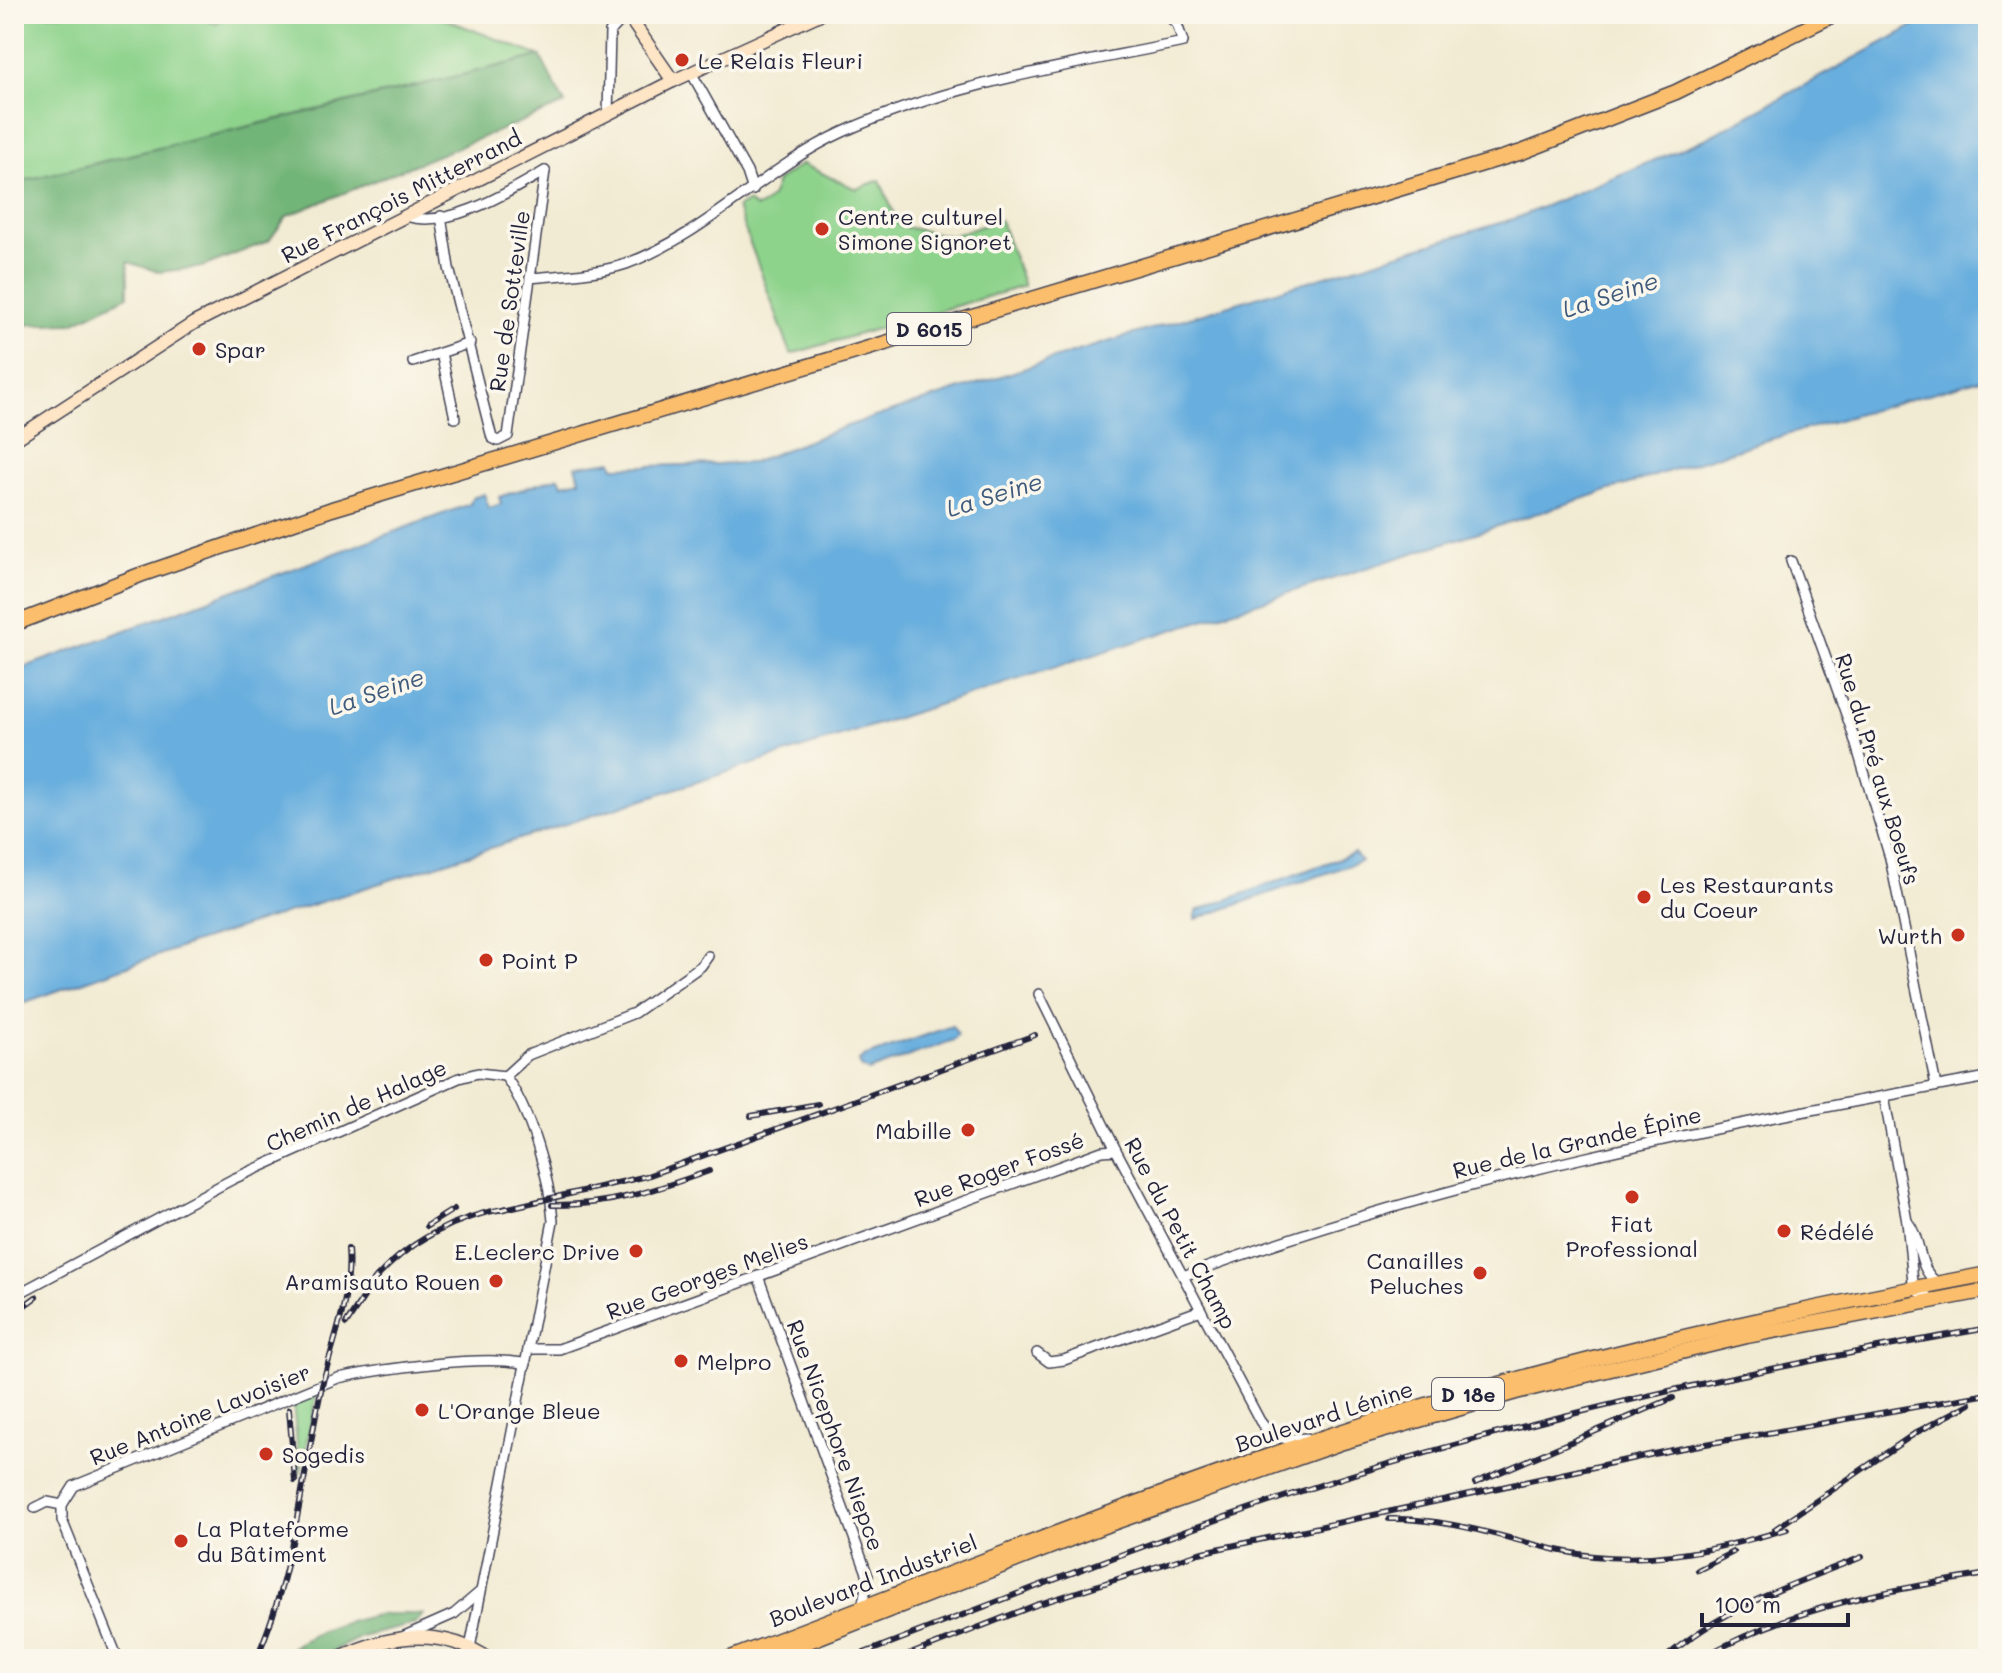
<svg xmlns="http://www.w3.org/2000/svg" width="2002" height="1673" viewBox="0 0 2002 1673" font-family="Mali,sans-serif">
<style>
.green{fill:#8ed38c;stroke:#587a64;stroke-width:2}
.forest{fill:#72b578;stroke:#4a6c5a;stroke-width:2}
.water{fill:#67aede;stroke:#44688c;stroke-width:2}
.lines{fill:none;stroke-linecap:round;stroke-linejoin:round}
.street-casing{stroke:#414052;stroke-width:12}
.secondary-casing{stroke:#414052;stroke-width:15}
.primary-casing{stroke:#414052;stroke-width:17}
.street{stroke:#fff;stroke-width:9}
.secondary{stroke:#fde5c5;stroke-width:12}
.primary{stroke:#fabe6d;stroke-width:14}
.rail-casing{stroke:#22223b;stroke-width:6}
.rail{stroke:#fbf7ec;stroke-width:3;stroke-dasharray:9;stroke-linecap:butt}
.poi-dot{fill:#c8321e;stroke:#fbf7ec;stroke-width:3}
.labels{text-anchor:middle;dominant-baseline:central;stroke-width:7;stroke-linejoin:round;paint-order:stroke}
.shield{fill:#fbf7ec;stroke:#636270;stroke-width:2}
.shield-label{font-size:20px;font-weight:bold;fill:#22223b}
.poi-label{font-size:22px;fill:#22223b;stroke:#fbf7ec;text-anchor:start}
.street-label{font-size:22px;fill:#22223b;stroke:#fbf7ec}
.water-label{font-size:24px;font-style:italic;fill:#3e5a7c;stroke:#fbf7ec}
</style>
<rect width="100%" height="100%" fill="#fbf7ec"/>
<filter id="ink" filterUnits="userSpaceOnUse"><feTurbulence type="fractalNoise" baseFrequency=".0125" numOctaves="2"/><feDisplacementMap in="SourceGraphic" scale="16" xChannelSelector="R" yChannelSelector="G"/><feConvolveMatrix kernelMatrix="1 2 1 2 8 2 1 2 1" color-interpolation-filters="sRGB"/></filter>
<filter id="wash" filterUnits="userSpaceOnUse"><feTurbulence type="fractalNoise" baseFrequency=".006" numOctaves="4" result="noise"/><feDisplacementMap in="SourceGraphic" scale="32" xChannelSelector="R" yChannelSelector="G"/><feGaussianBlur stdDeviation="1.8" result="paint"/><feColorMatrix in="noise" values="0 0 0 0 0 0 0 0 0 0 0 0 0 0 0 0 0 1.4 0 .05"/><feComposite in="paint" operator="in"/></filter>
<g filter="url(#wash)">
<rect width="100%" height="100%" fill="#f2ebd3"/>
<g class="green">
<polygon points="14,14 191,14 217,24 224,14 432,14 540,56 14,183"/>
<path d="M802,164l54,25 24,-9 19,46 52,10 49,-16 24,66 -233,68 -54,-146 10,-6 9,6c16,-6 17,-14 21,-27z"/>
<polygon points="317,1393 300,1475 293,1403"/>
</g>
<g class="forest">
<polygon points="540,56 565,104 287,216 269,241 202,267 159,272 128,262 128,296 73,323 14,325 14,183"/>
<path d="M381,1614h42l-8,10 -54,13 -45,22h-38c28,-27 67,-37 103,-45z"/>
</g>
<g class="water">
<polygon points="1936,14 1988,14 1988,377 1754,444 190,944 14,1006 14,671 470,504 472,498 484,494 489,508 501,504 499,497 559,477 562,484 580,480 576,466 612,461 614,467 751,463 844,427 1075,352 1516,218 1705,139"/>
<polygon points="1354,853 1361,861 1196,919 1196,911"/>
<polygon points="952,1026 958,1035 954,1040 868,1071 861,1067 859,1061 864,1057"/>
</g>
</g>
<g filter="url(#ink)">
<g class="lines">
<g class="street-casing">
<g id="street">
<polyline points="692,74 747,172 753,190"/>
<polyline points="608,115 610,32 627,14"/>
<path d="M407,216c42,14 103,-25 138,-45"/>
<polyline points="441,216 449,268 492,438 498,441 508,436 545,171"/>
<path d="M530,278c31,-3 66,-4 96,-14 81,-30 140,-97 217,-132 108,-49 225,-66 340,-90l-6,-18 -11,-10"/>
<polyline points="441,353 455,418"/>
<polyline points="413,362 470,343"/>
<polyline points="1791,561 1851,728 1890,858 1936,1086"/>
<path d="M1039,994l77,156 144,271c13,19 25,19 47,17"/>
<polyline points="505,1076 528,1055 634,1013 701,966 708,956"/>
<polyline points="1884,1096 1907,1221 1913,1282 1916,1290 1932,1299"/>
<path d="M1907,1221c16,19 9,48 31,62"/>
<polyline points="758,1276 868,1576 862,1608"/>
<path d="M1183,1276c263,-98 530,-149 805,-199"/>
<polyline points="14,1296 233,1179 459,1078 478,1073 505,1076"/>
<polyline points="529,1349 559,1349 1102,1151 1116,1150"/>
<polyline points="1037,1353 1049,1362 1064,1360 1201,1310"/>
<polyline points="35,1508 47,1502 62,1505"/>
<polyline points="402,1637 454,1614 481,1591"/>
<path d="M470,1648l83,-427c-3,-42 -23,-111 -48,-145"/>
<path d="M118,1659l-56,-139v-15l12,-19 264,-108c43,-9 148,-24 188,-14"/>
</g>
</g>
<g class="secondary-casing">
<g id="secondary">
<polyline points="627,14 673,81"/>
<polyline points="14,440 194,323 673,81 820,14"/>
<path d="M336,1659c50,-24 105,-33 153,0"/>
</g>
</g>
<g class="primary-casing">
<g id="primary">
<polyline points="14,624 140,575 332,509 1522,152 1676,92 1835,14"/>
<path d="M728,1659c198,-75 395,-155 597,-222 216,-72 439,-121 663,-163"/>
<polyline points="763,1659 1101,1527 1343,1442 1516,1392 1747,1336 1988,1290"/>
</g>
</g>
<use href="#street" class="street"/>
<use href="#secondary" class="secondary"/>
<use href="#primary" class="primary"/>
<g class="rail-casing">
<g id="rail">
<polyline points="751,1116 818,1104"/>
<path d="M552,1205c57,1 104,-15 157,-34"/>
<polyline points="500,1210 647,1176 1035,1035"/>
<polyline points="427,1226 454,1209"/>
<path d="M371,1284c34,-41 85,-68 137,-76"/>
<polyline points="14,1313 36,1297"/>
<polyline points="346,1324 377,1277"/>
<polyline points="289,1409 295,1481"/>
<polyline points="1475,1483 1673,1398"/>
<path d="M1389,1519c60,-1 111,18 168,31 80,18 154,2 230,-21"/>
<polyline points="1775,1529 1917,1432 1970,1404"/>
<polyline points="1698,1570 1733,1552"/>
<path d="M256,1659c38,-84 46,-183 66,-273 11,-46 30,-89 26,-137"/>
<path d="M849,1659c163,-63 326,-128 493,-181 212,-66 428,-112 646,-150"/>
<polyline points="898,1659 1036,1605 1199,1553 1672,1450 1988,1394"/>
<path d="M1664,1659c58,-51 128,-75 198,-102"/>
<path d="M1700,1659c90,-52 187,-69 288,-85"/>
</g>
</g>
<use href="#rail" class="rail"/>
</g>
</g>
<g class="poi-dot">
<circle cx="682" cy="60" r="8"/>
<circle cx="822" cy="229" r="8"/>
<circle cx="199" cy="349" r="8"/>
<circle cx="1644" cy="897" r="8"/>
<circle cx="1958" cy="935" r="8"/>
<circle cx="486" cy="960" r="8"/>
<circle cx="968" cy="1130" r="8"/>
<circle cx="1632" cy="1197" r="8"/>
<circle cx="1784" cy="1231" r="8"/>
<circle cx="636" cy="1251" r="8"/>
<circle cx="1480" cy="1273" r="8"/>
<circle cx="496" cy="1281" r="8"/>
<circle cx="681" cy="1361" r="8"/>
<circle cx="422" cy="1410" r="8"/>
<circle cx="266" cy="1454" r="8"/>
<circle cx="181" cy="1541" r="8"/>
</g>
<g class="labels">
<g class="shield">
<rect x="887" y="313" width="84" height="32" rx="6"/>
<rect x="1432" y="1378" width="72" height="32" rx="6"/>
</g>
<g class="shield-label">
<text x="929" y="329">D 6015</text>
<text x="1468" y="1394">D 18e</text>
</g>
<g class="poi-label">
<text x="698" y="60">Le Relais Fleuri</text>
<text x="838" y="216">Centre culturel<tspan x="838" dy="25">Simone Signoret</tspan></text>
<text x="215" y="349">Spar</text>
<text x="1660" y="884">Les Restaurants<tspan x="1660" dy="25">du Coeur</tspan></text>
<text x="1942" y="935" text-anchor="end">Wurth</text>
<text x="502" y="960">Point P</text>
<text x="952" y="1130" text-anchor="end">Mabille</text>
<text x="1632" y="1223" text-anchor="middle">Fiat<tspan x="1632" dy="25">Professional</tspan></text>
<text x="1800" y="1231">Rédélé</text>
<text x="620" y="1251" text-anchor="end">E.Leclerc Drive</text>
<text x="1464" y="1260" text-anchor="end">Canailles<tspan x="1464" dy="25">Peluches</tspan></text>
<text x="480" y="1281" text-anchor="end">Aramisauto Rouen</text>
<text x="697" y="1361">Melpro</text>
<text x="438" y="1410">L'Orange Bleue</text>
<text x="282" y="1454">Sogedis</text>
<text x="197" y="1528">La Plateforme<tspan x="197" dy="25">du Bâtiment</tspan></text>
</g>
<g class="street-label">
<text transform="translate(401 196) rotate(-27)">Rue François Mitterrand</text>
<text transform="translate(509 301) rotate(-82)">Rue de Sotteville</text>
<text transform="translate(1878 769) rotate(73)">Rue du Pré aux Boeufs</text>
<text transform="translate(356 1105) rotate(-24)">Chemin de Halage</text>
<text transform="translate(1577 1142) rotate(-13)">Rue de la Grande Épine</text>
<text transform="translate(999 1169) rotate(-20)">Rue Roger Fossé</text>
<text transform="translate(1181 1233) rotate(62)">Rue du Petit Champ</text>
<text transform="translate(707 1276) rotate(-20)">Rue Georges Melies</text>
<text transform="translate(200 1414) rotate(-22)">Rue Antoine Lavoisier</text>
<text transform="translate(1324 1416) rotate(-18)">Boulevard Lénine</text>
<text transform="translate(836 1435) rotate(70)">Rue Nicephore Niepce</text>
<text transform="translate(873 1580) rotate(-21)">Boulevard Industriel</text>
</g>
<g class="water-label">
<text transform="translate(1610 294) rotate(-18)">La Seine</text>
<text transform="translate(994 494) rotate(-17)">La Seine</text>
<text transform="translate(376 691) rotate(-19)">La Seine</text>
</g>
</g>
<rect width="2002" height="1673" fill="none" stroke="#fbf7ec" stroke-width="48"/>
<path d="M1702 1613v12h146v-12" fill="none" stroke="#22223b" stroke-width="4"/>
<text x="1714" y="1613" font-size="24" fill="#22223b" stroke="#fbf7ec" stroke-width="6" paint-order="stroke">100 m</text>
</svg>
